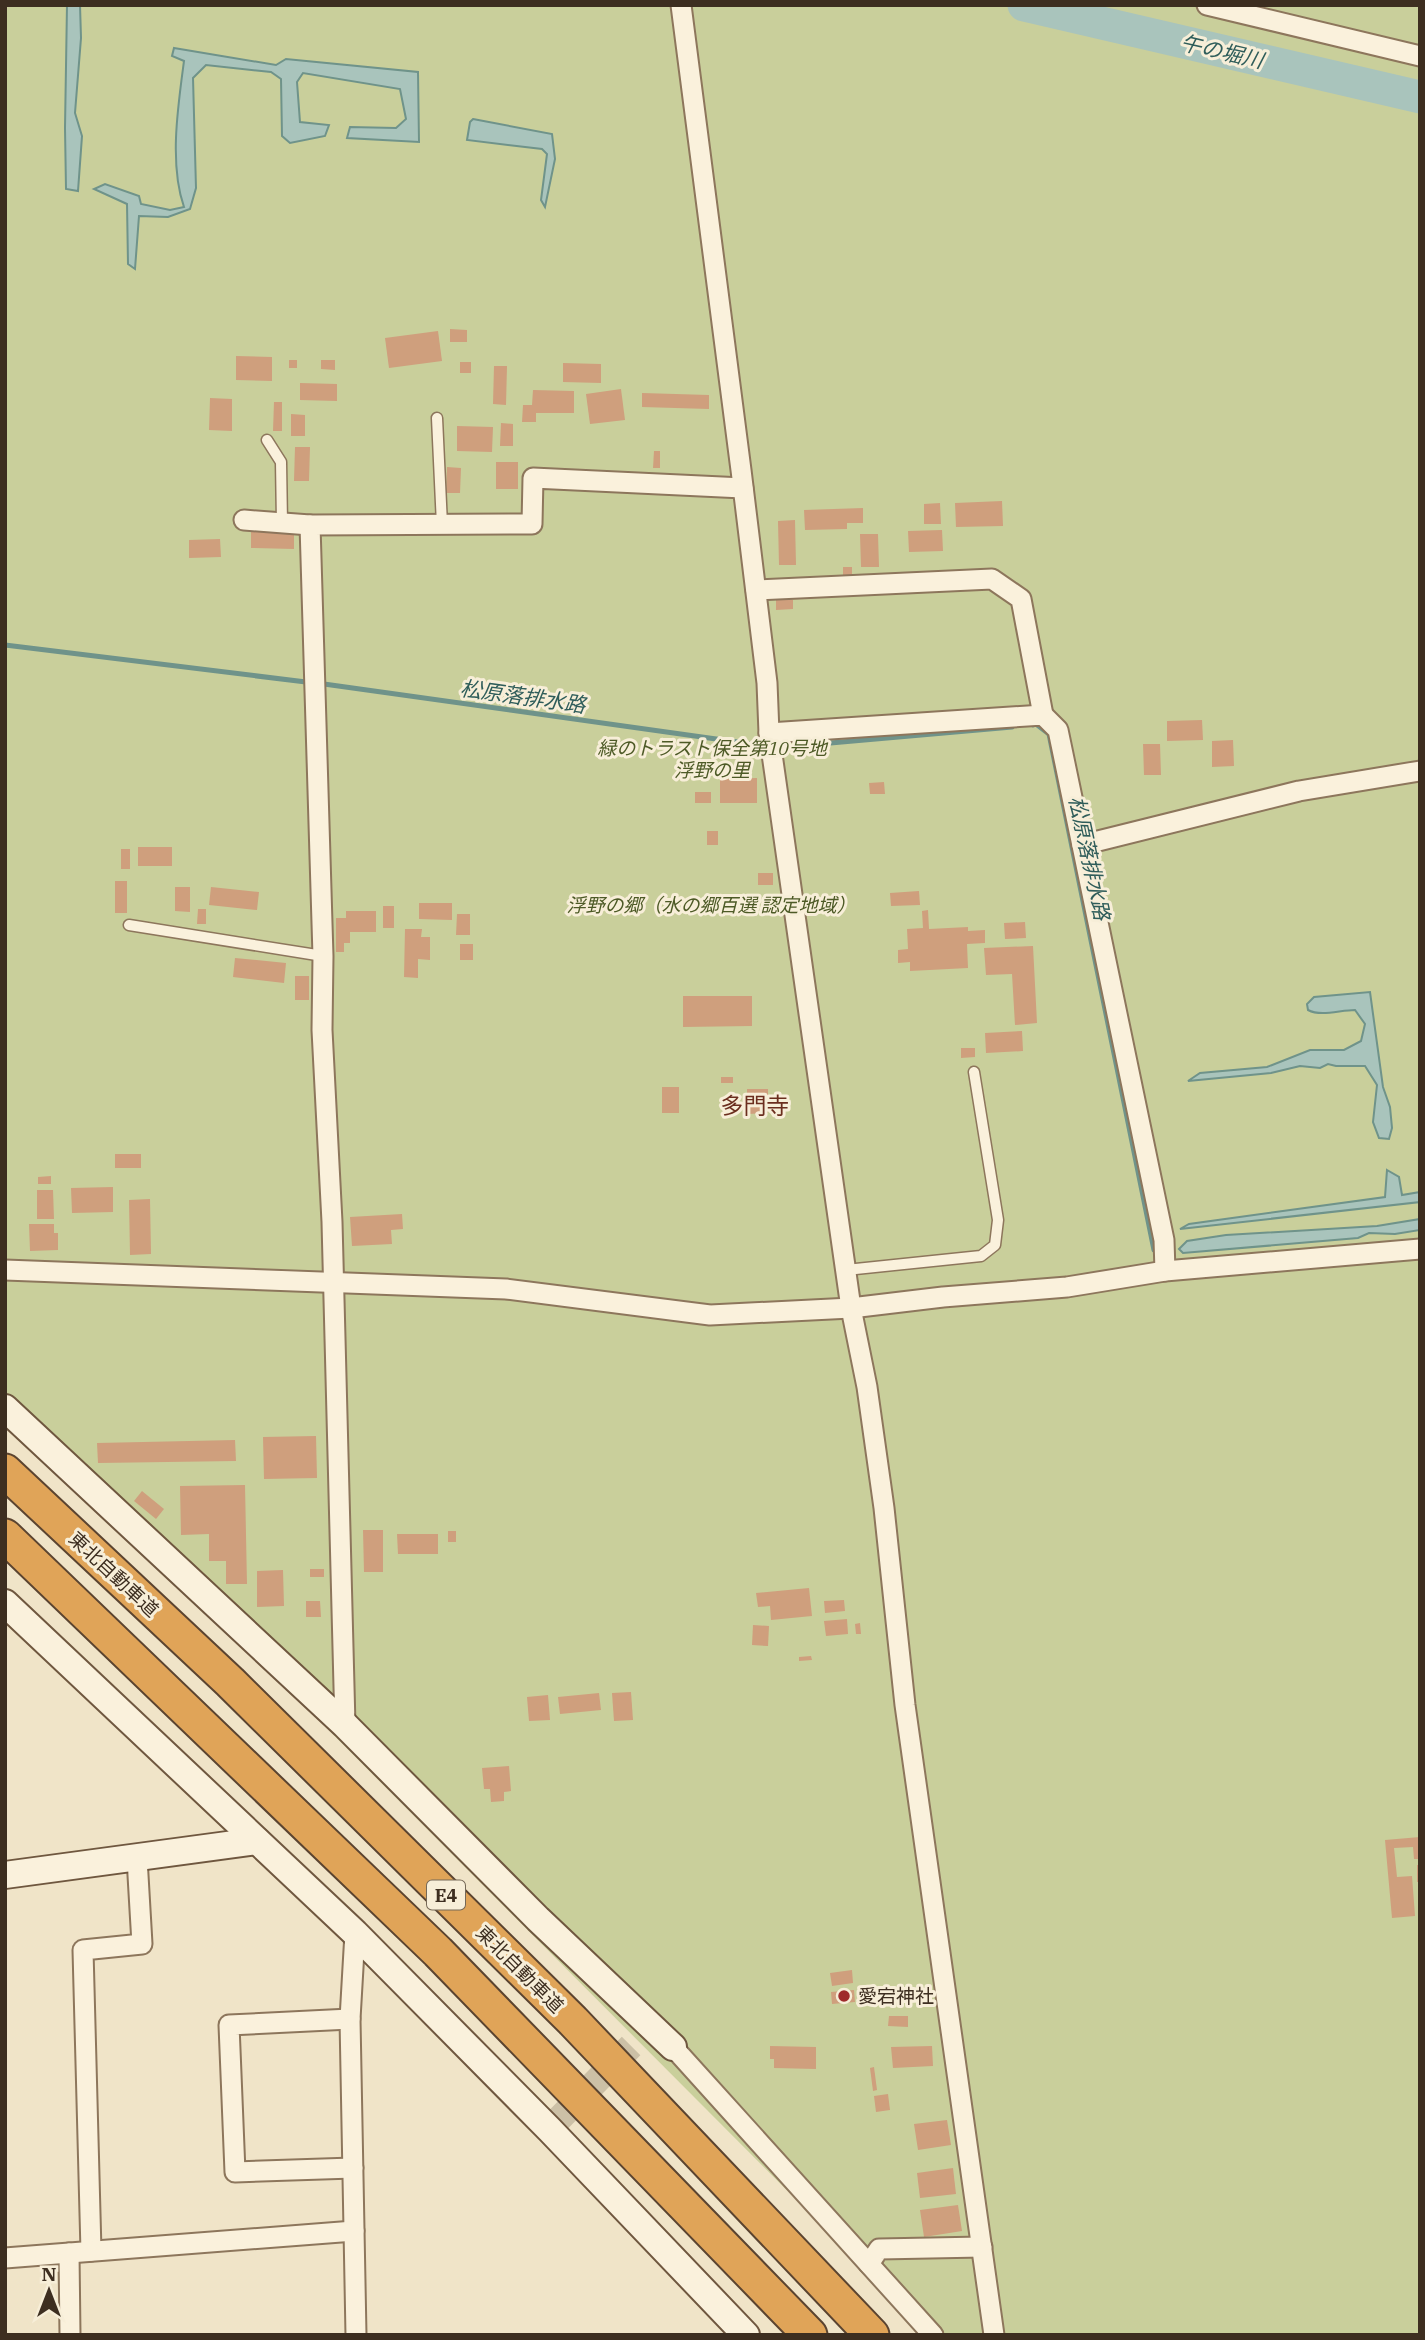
<svg xmlns="http://www.w3.org/2000/svg" width="1425" height="2340" viewBox="0 0 1425 2340" font-family="'IBM Plex Serif','Noto Sans JP',serif">
<style>
.green{fill:#c9cf9b}
.water{fill:#a9c4bc;stroke:#6f938a;stroke-width:2}
.lines{fill:none;stroke-linecap:round;stroke-linejoin:round}
.stream{stroke:#6f938a;stroke-width:5}
.river{stroke:#a9c4bc;stroke-width:33}
.building{fill:#cf9f7d}
.secondary-tunnel{stroke:#ccc0a6;stroke-width:26;stroke-dasharray:26 13;stroke-linecap:butt}
.lane-casing{stroke:#8d765c;stroke-width:13}
.street-casing{stroke:#8d765c;stroke-width:23}
.secondary-casing{stroke:#6f573f;stroke-width:30}
.highway-casing{stroke:#5b4430;stroke-width:37}
.lane{stroke:#faf1dc;stroke-width:10}
.street{stroke:#faf1dc;stroke-width:19}
.secondary{stroke:#faf1dc;stroke-width:26}
.highway{stroke:#e0a458;stroke-width:33}
.poi-dot{fill:#9e2a2b;stroke:#f7eed8;stroke-width:2.5}
.labels{text-anchor:middle;dominant-baseline:central;stroke-width:6;stroke-linejoin:round;paint-order:stroke}
.shield{fill:#f7eed8;stroke:#756857;stroke-width:2}
.shield-label{font-size:18px;font-weight:bold;fill:#3d2e20}
.park-label{font-size:19px;font-style:italic;fill:#4d5a26;stroke:#f7eed8}
.street-label{font-size:19px;fill:#3d2e20;stroke:#f7eed8}
.poi-label{font-size:19px;fill:#3d2e20;stroke:#f7eed8;text-anchor:start}
.water-label{font-size:21px;font-style:italic;fill:#2f5d5a;stroke:#f7eed8}
.quarter-label{font-size:23px;fill:#6b2e1e;stroke:#f7eed8}
</style>
<rect width="100%" height="100%" fill="#f0e4c8"/>
<polygon class="green" points="5,5 1420,5 1420,2335 931,2335 5,1405"/>
<g class="water">
<polygon points="67,5 80,5 81,38 75,113 82,136 78,191 66,189 65,128"/>
<path d="M174,48l102,17 10,-6 132,13 1,70 -72,-4 3,-11 46,1 10,-9 -6,-30 -97,-16 -6,9 3,40 29,3 -4,11 -35,7 -8,-7 -1,-57 -10,-7 -65,-7 -13,13 3,110 -6,21 -22,8 -29,-1 -4,53 -7,-5 -1,-60 -33,-15 11,-5 34,12 2,8 29,6 14,-3c-15,-43 -6,-101 0,-146l-12,-5z"/>
<polygon points="473,119 552,134 555,159 545,207 541,200 547,154 542,149 467,140 470,122"/>
<path d="M1370,992l13,95 7,20 2,21 -3,11 -10,-1 -6,-16 4,-37 -12,-19h-29l-8,-2 -8,4 -20,-2 -29,7 -83,8 12,-8 67,-6 43,-17h34l17,-9 4,-17 -10,-14c-15,0 -34,7 -47,0l-1,-6 7,-7z"/>
<polygon points="1387,1170 1399,1177 1402,1195 1420,1192 1420,1202 1180,1229 1189,1224 1385,1197"/>
<polygon points="1420,1219 1420,1230 1395,1234 1369,1233 1358,1238 1183,1253 1179,1249 1187,1241 1226,1235 1377,1226"/>
</g>
<g class="lines">
<g class="stream">
<polyline points="5,645 306,682"/>
<polyline points="324,684 759,745"/>
<polyline points="1033,725 1036,724 1049,734 1154,1250"/>
<polyline points="785,747 1012,727"/>
</g>
<polyline class="river" points="1024,5 1420,97"/>
</g>
<g class="building">
<polygon points="450,329 467,330 467,342 450,342"/>
<polygon points="438,331 442,361 389,368 385,338"/>
<polygon points="236,356 272,357 272,381 236,380"/>
<rect x="289" y="360" width="8" height="8"/>
<polygon points="321,360 335,360 335,370 321,369"/>
<rect x="460" y="362" width="11" height="11"/>
<polygon points="563,363 601,364 601,383 563,382"/>
<polygon points="494,366 507,366 506,405 493,404"/>
<polygon points="300,383 337,384 337,401 300,400"/>
<polygon points="621,389 625,420 590,424 586,394"/>
<polygon points="533,390 574,391 574,413 536,413 536,422 522,422 523,405 532,405"/>
<polygon points="642,393 709,395 709,409 642,407"/>
<polygon points="210,398 232,399 232,431 209,430"/>
<polygon points="274,402 282,402 282,431 273,431"/>
<polygon points="291,414 305,415 305,436 291,436"/>
<polygon points="501,423 513,424 513,446 500,446"/>
<polygon points="457,426 493,427 492,452 457,451"/>
<polygon points="295,447 310,447 309,481 294,481"/>
<polygon points="654,451 660,451 660,468 653,468"/>
<rect x="496" y="462" width="22" height="27"/>
<polygon points="447,467 461,468 460,493 446,493"/>
<polygon points="1002,501 1003,526 956,527 955,503"/>
<polygon points="940,503 941,524 924,524 924,504"/>
<polygon points="863,508 863,523 847,523 847,529 805,530 804,510"/>
<polygon points="795,520 796,565 779,565 778,521"/>
<polygon points="251,530 294,531 294,549 251,548"/>
<polygon points="942,530 943,551 909,552 908,531"/>
<polygon points="860,534 878,534 879,567 861,567"/>
<polygon points="220,539 221,557 189,558 189,540"/>
<polygon points="843,567 852,567 852,577 843,578"/>
<polygon points="776,600 793,600 793,609 776,610"/>
<polygon points="1202,720 1203,740 1167,741 1167,721"/>
<polygon points="1233,740 1234,766 1212,767 1212,741"/>
<polygon points="1143,744 1160,744 1161,775 1144,775"/>
<polygon points="757,778 757,803 720,803 720,779"/>
<polygon points="884,782 885,794 870,794 869,783"/>
<rect x="695" y="792" width="16" height="11"/>
<rect x="707" y="831" width="11" height="14"/>
<rect x="138" y="847" width="34" height="19"/>
<rect x="121" y="849" width="9" height="20"/>
<rect x="758" y="873" width="15" height="12"/>
<rect x="115" y="881" width="12" height="32"/>
<polygon points="175,887 190,887 190,912 175,911"/>
<polygon points="211,887 259,892 257,910 209,905"/>
<polygon points="919,891 920,905 891,906 890,893"/>
<polygon points="419,903 452,903 452,920 419,919"/>
<rect x="383" y="906" width="11" height="22"/>
<polygon points="198,909 206,909 206,924 197,924"/>
<polygon points="928,910 929,929 968,927 968,931 985,930 985,943 967,944 968,968 910,971 910,962 898,963 898,950 908,949 907,929 923,928 922,911"/>
<polygon points="346,911 376,911 376,932 350,932 350,943 344,943 344,952 336,952 336,918 346,918"/>
<polygon points="457,914 470,914 470,935 456,935"/>
<polygon points="1025,922 1026,938 1005,939 1004,923"/>
<polygon points="405,929 422,929 421,937 430,937 430,960 418,959 418,978 404,977"/>
<rect x="460" y="944" width="13" height="16"/>
<polygon points="1033,946 1037,1023 1015,1025 1012,974 986,975 984,948"/>
<polygon points="235,958 286,963 284,983 233,977"/>
<rect x="295" y="976" width="14" height="24"/>
<polygon points="683,996 752,996 752,1026 683,1027"/>
<polygon points="1022,1031 1023,1051 986,1053 985,1033"/>
<polygon points="961,1048 975,1048 975,1057 961,1058"/>
<rect x="721" y="1077" width="12" height="6"/>
<rect x="662" y="1087" width="17" height="26"/>
<polygon points="747,1089 768,1089 768,1113 747,1114"/>
<rect x="115" y="1154" width="26" height="14"/>
<polygon points="51,1176 51,1184 38,1184 38,1177"/>
<polygon points="113,1187 113,1212 72,1213 71,1188"/>
<polygon points="37,1190 53,1190 54,1219 37,1219"/>
<polygon points="150,1199 151,1254 130,1255 129,1200"/>
<polygon points="402,1214 403,1229 391,1230 392,1244 352,1246 350,1217"/>
<polygon points="29,1224 54,1224 54,1233 58,1233 58,1250 30,1251"/>
<polygon points="316,1436 317,1478 264,1479 263,1437"/>
<polygon points="235,1440 236,1461 98,1463 97,1443"/>
<polygon points="245,1485 247,1584 226,1584 226,1561 209,1561 209,1534 181,1535 180,1486"/>
<polygon points="142,1491 164,1509 156,1519 134,1501"/>
<polygon points="363,1530 383,1530 383,1572 364,1572"/>
<rect x="448" y="1531" width="8" height="11"/>
<polygon points="397,1534 438,1534 438,1554 398,1554"/>
<rect x="310" y="1569" width="14" height="8"/>
<polygon points="283,1570 284,1606 257,1607 257,1571"/>
<polygon points="809,1588 812,1616 771,1620 770,1606 758,1607 756,1593"/>
<polygon points="844,1600 845,1611 825,1613 824,1601"/>
<polygon points="306,1601 320,1601 321,1617 306,1617"/>
<polygon points="847,1619 848,1634 826,1636 824,1621"/>
<polygon points="860,1623 861,1634 856,1634 855,1624"/>
<polygon points="753,1625 769,1626 768,1646 752,1645"/>
<polygon points="811,1656 812,1660 799,1661 799,1657"/>
<polygon points="631,1692 633,1720 614,1721 612,1693"/>
<polygon points="599,1693 601,1710 560,1714 558,1697"/>
<polygon points="548,1695 550,1720 529,1721 527,1697"/>
<polygon points="509,1766 511,1791 504,1792 504,1801 491,1802 490,1789 484,1789 482,1768"/>
<polygon points="1420,1837 1420,1859 1414,1859 1413,1847 1394,1848 1397,1877 1412,1876 1415,1916 1392,1918 1385,1840"/>
<rect x="1417" y="1865" width="3" height="17"/>
<polygon points="852,1970 853,1983 832,1986 830,1973"/>
<polygon points="854,1990 855,2002 832,2004 831,1992"/>
<polygon points="889,2016 908,2016 908,2027 888,2026"/>
<polygon points="770,2046 816,2047 816,2069 774,2068 774,2059 770,2059"/>
<polygon points="932,2046 933,2066 893,2068 891,2047"/>
<polygon points="874,2067 877,2090 873,2091 870,2068"/>
<polygon points="888,2094 890,2110 876,2112 874,2096"/>
<polygon points="947,2120 951,2145 918,2150 914,2124"/>
<polygon points="953,2168 956,2194 920,2198 917,2173"/>
<polygon points="958,2205 962,2231 924,2237 920,2210"/>
</g>
<g class="lines">
<polyline class="secondary-tunnel" points="558,2120 638,2039"/>
<g class="lane-casing">
<g id="lane">
<polyline points="437,418 442,525"/>
<polyline points="267,440 281,462 282,523"/>
<polyline points="129,925 323,956"/>
<polyline points="846,1270 981,1256 995,1245 998,1220 974,1072"/>
</g>
</g>
<g class="street-casing">
<g id="street">
<polyline points="681,5 741,470 767,683 769,733 851,1308 867,1387 884,1508 905,1705 994,2335"/>
<polyline points="1207,5 1420,56"/>
<polyline points="244,520 310,525"/>
<polyline points="756,590 992,579 1021,599 1043,715"/>
<polyline points="769,733 1043,715 1058,730 1164,1240 1165,1271"/>
<polyline points="1082,845 1299,791 1420,771"/>
<polyline points="5,1270 506,1289 710,1315 851,1308 943,1297 1067,1287 1165,1271 1420,1249"/>
<polyline points="345,1725 332,1222 322,1030 323,956 310,525 532,524 533,478 743,488"/>
<polyline points="355,1933 350,2019 356,2335"/>
<polyline points="350,2019 229,2025 235,2172 353,2168"/>
<polyline points="673,2047 933,2335"/>
<polyline points="91,2251 83,1950 142,1944 137,1858"/>
<polyline points="69,2253 70,2335"/>
<polyline points="5,2258 354,2231"/>
<polyline points="869,2264 879,2249 982,2247"/>
</g>
</g>
<g class="secondary-casing">
<g id="secondary">
<polyline points="5,1408 345,1725 538,1919 673,2047"/>
<polyline points="5,1603 355,1933 550,2130 746,2335"/>
<polyline points="5,1875 257,1841"/>
</g>
</g>
<g class="highway-casing">
<g id="highway">
<polyline points="5,1471 230,1682 573,2021 872,2335"/>
<polyline points="5,1536 438,1952 810,2335"/>
</g>
</g>
<use href="#lane" class="lane"/>
<use href="#street" class="street"/>
<use href="#secondary" class="secondary"/>
<use href="#highway" class="highway"/>
</g>
<circle class="poi-dot" cx="844" cy="1996" r="7"/>
<g class="labels">
<rect class="shield" x="427" y="1880.5" width="38" height="29" rx="5"/>
<g class="shield-label">
<text x="446" y="1895">E4</text>
</g>
<g class="park-label">
<text x="712" y="748">緑のトラスト保全第10号地<tspan x="712" dy="22">浮野の里</tspan></text>
<text x="711" y="905">浮野の郷（水の郷百選 認定地域）</text>
</g>
<g class="street-label">
<text transform="translate(114 1574) rotate(43)">東北自動車道</text>
<text transform="translate(520 1969) rotate(45)">東北自動車道</text>
</g>
<g class="poi-label">
<text x="858" y="1996">愛宕神社</text>
</g>
<g class="water-label">
<text transform="translate(1222 51) rotate(13)">午の堀川</text>
<text transform="translate(523 696) rotate(8)">松原落排水路</text>
<text transform="translate(1090 858) rotate(78)">松原落排水路</text>
</g>
<g class="quarter-label">
<text x="755" y="1105">多門寺</text>
</g>
</g>
<rect width="1425" height="2340" fill="none" stroke="#3d2e20" stroke-width="14"/>
<g transform="translate(49 2291)" stroke="#f7eed8" stroke-width="5" paint-order="stroke">
<path d="M0-5L12 26L0 18L-12 26Z" fill="#3d2e20"/>
<text y="-10" font-size="19" font-weight="bold" text-anchor="middle" fill="#3d2e20">N</text>
</g>
</svg>
